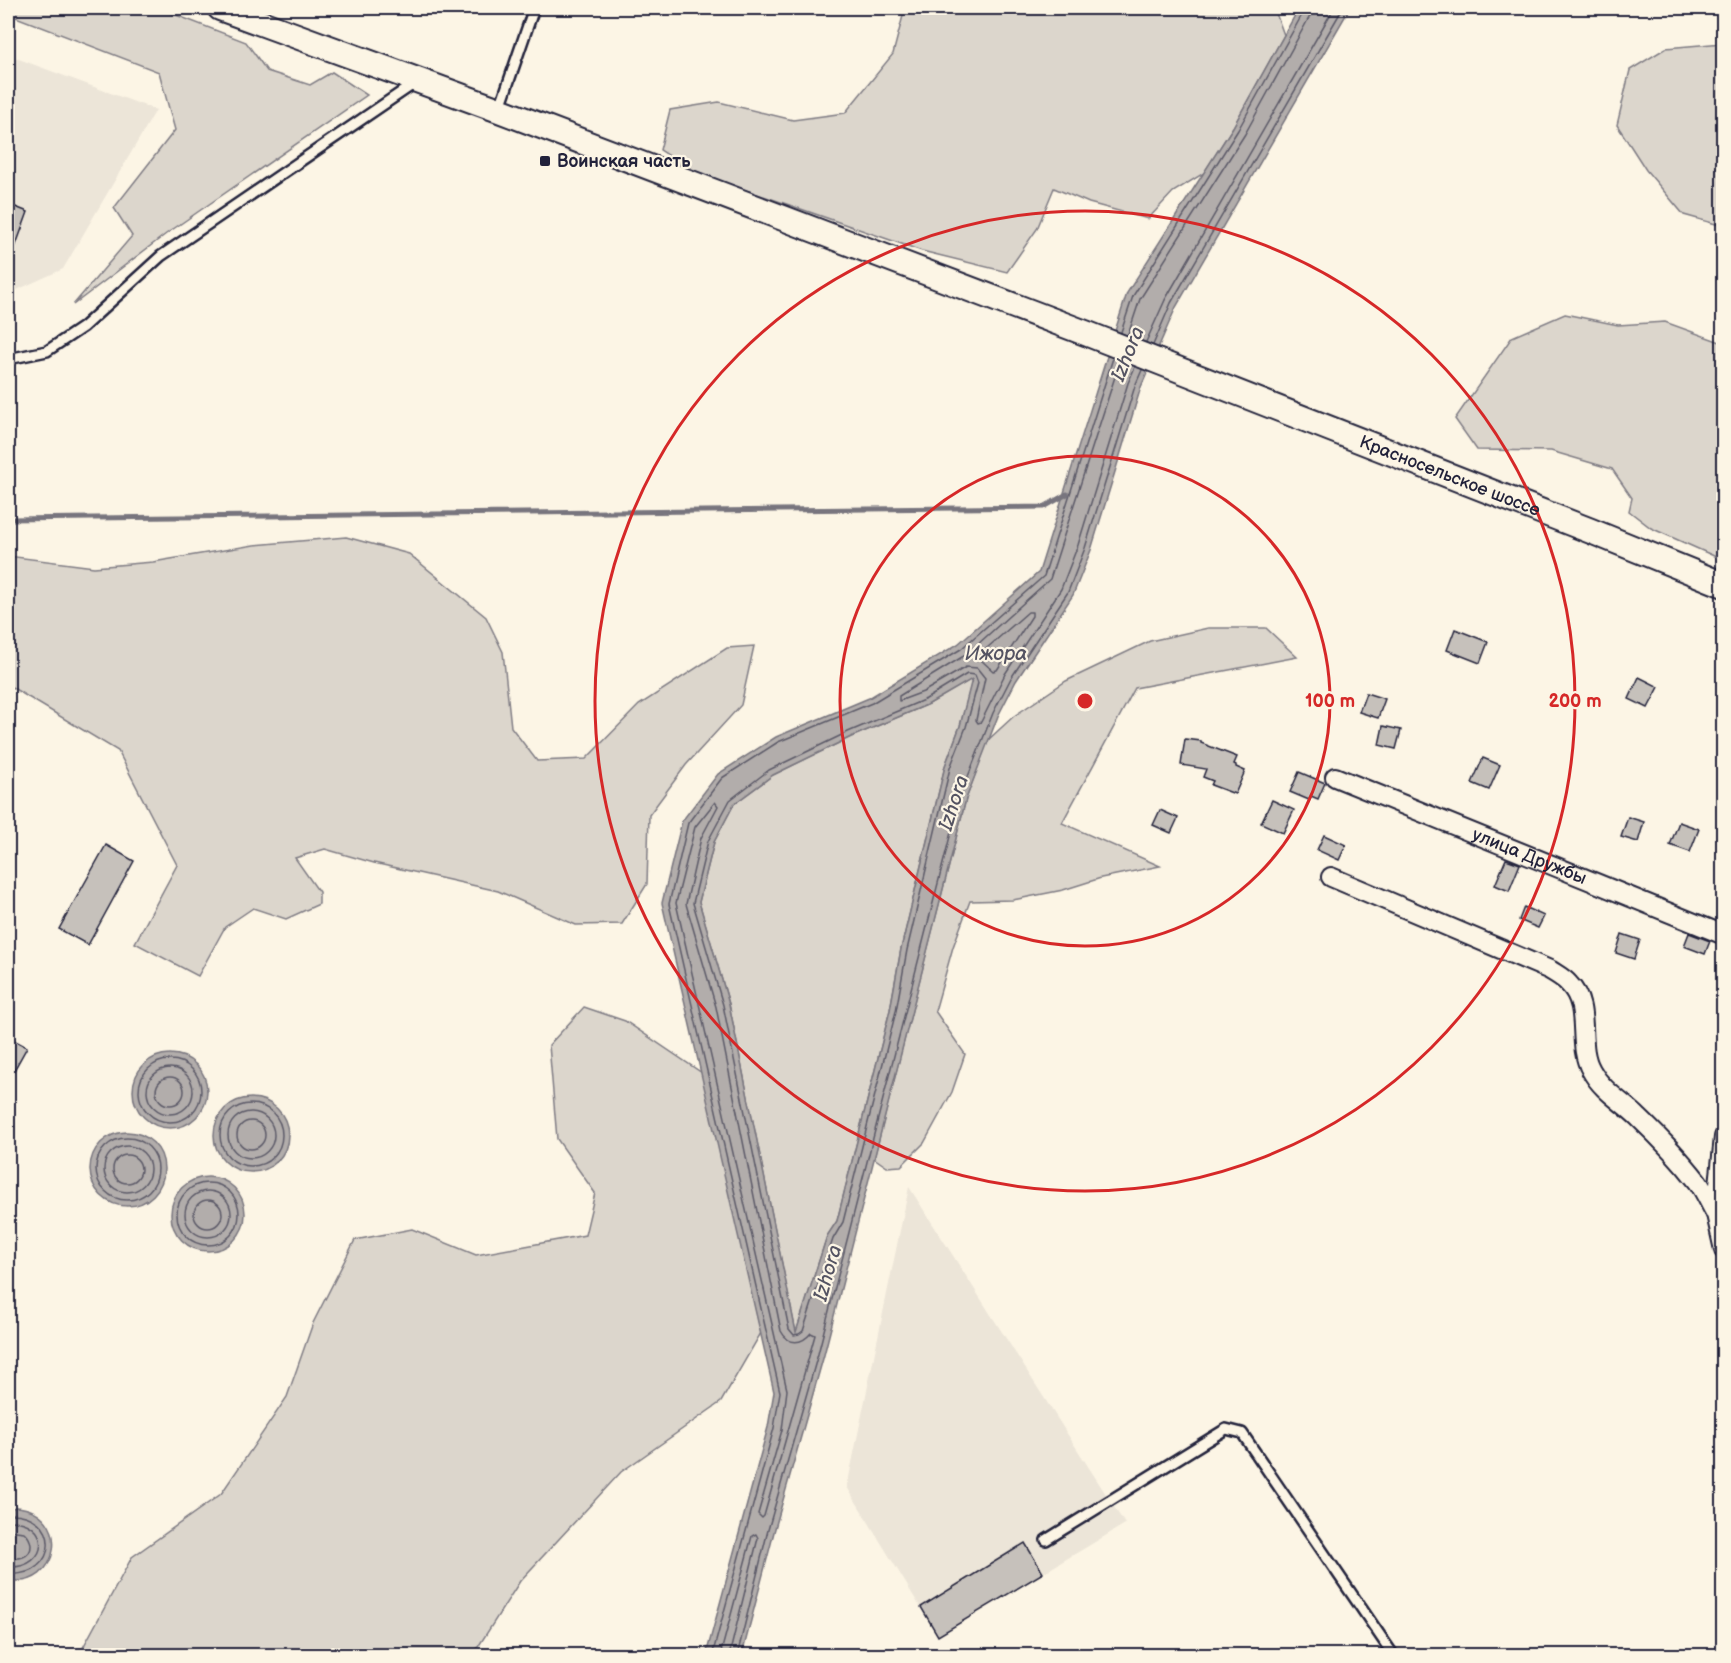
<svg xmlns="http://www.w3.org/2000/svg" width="1731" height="1663" viewBox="0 0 1731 1663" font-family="'Balsamiq Sans',sans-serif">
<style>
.built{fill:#ece5d8}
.green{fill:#dcd6cc;stroke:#7f7c84;stroke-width:1.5}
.water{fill:#b2adab;stroke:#78757e;stroke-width:1.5;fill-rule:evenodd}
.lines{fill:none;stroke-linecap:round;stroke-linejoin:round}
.shore{stroke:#5c5a68;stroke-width:1.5}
.stream{stroke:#78757e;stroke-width:5}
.building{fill:#c6c1bb;stroke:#22223b;stroke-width:1.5}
.service-casing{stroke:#22223b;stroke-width:14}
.minor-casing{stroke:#22223b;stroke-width:22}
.secondary-casing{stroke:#22223b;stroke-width:28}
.service{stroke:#fcf5e5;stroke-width:9}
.minor{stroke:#fcf5e5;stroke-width:18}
.secondary{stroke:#fcf5e5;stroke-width:24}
.ring{fill:none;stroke:#d62828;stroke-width:3}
.poi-dot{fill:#22223b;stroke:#fcf5e5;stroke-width:2}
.labels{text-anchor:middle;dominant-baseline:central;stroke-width:4.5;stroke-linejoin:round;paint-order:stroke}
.poi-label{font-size:18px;font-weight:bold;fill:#22223b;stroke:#fcf5e5;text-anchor:start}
.street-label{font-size:18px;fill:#22223b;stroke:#fcf5e5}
.water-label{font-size:20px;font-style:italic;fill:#545362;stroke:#fcf5e5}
.centre{fill:#d62828;stroke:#fcf5e5;stroke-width:3}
.ring-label{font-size:18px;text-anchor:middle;font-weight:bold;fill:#d62828;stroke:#fcf5e5;stroke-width:4.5;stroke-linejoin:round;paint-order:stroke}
</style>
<rect width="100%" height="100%" fill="#fcf5e5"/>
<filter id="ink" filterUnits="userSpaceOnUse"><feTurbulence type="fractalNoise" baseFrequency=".0167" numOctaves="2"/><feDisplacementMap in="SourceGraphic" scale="12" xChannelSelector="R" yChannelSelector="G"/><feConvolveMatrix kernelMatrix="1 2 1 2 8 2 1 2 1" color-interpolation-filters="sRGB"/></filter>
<g filter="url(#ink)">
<g class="built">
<polygon points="8,55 156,110 63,269 8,294"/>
<polygon points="909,1187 1125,1524 938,1636 847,1487"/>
</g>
<g class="green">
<polygon points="8,8 158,8 246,42 267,71 310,85 332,72 367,95 166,234 73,305 132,236 114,208 175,130 159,72 8,14"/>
<polygon points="905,8 1274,8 1284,35 1233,127 1204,173 1173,192 1148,219 1089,203 1054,188 1037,229 1007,272 922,251 694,172 660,150 670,110 719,102 793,120 845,113 893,54"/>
<polygon points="1723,43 1724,43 1723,226 1684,215 1646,170 1617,125 1630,70 1666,48"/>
<polygon points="1565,314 1618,325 1665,322 1723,343 1723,560 1651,528 1629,511 1632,498 1612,469 1551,451 1477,450 1455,419 1512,337"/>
<polygon points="346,537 409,554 486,617 503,652 511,727 537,761 586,759 639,705 727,648 754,646 741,705 686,765 649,815 647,884 622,924 576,925 498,891 374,863 325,849 295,858 319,892 319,904 286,919 253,908 225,927 198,976 135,943 177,865 118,751 8,685 8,556 94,567 153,562 254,545"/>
<polygon points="1208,628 1266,628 1297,657 1135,688 1062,823 1160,866 1101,878 1063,890 1013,900 970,901 953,947 935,1011 965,1054 952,1092 924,1143 901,1166 887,1167 874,1158 966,799 988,740 1014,716 1066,681 1150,641"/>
<polygon points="973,678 960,726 945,766 901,949 890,1010 837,1221 827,1236 796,1333 729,1004 699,902 714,842 734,804 773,775 851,737 929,704"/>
<polygon points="584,1007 625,1021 702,1073 761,1333 721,1402 621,1472 520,1581 473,1655 79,1655 132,1557 221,1494 287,1397 313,1323 355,1240 412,1229 476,1255 585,1235 595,1193 557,1139 549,1045"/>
</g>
<g class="water">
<path d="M1299,8h51l-174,299 -35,80 -50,163 -18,45 -57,86 -18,35 -32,83 -142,556 -50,177 -32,123h-36l62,-228 6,-35 -112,-489 20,-82 36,-47 58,-37 93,-39 89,-54 81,-72 88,-279 106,-166zM972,679l-12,47 -15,40 -44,183 -11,61 -53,211 -10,15 -31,96 -67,-328 -30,-102 15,-60 20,-38 39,-29 78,-38 78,-33z"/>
<circle cx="170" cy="1091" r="37"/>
<circle cx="251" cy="1135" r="37"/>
<circle cx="127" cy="1169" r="37"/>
<circle cx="208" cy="1214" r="37"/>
<path d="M16,1507c57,4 45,84 -8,73v-71z"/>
</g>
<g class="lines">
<g class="shore">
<polyline points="1121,332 1133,296 1238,130 1303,13 1304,8"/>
<polyline points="1128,335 1140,299 1245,134 1310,16 1312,8"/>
<polyline points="1146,342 1165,300 1334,8"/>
<polyline points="1153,345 1171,303 1343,8"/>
<polyline points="1120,361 1050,579 967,654 899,696 899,701 923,692 966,667 977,668 985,678 976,720 978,723 981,722 1005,674 1061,589 1078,545 1128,383 1135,367"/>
<polygon points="1028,612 1032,612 1032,616 997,670 993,671 980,659 979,655"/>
<polygon points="967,674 975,675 978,683 966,727 950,768 907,950 896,1011 843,1222 833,1239 803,1331 799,1334 794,1335 789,1329 723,1005 693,903 708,841 730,800 769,770 848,732 926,699"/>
<path d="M715,802l3,4 -17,32 -15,66 30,103 65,324c8,15 21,13 30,2l4,2 -51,181 -2,2 -4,-4 24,-84 5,-40 -111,-487 19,-76z"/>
<circle cx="170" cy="1091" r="31"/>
<circle cx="170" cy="1091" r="23"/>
<circle cx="170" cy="1091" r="14"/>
<circle cx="251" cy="1135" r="31"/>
<circle cx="251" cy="1135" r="23"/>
<circle cx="251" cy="1135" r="14"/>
<circle cx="127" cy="1169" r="31"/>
<circle cx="127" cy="1169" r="23"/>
<circle cx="127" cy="1169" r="14"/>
<circle cx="208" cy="1214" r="31"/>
<circle cx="208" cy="1214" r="23"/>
<circle cx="208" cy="1214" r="14"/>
<path d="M8,1514c55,-2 52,64 0,60"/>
<path d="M8,1521c44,-2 43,48 0,46"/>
<path d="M8,1530l16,2c8,7 11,20 -1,25 -5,2 -10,1 -15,1"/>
<polyline points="712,1656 774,1428 780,1392 669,904 688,823 722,778 778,742 872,703 961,649 1044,576 1113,358"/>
<polyline points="720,1656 752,1536 756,1534 758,1538 729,1656"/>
<polyline points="737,1656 768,1530 818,1354 960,797 993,713 1011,678 1068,592 1085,548 1135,386 1142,370"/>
</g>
<polyline class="stream" points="8,519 1044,507 1067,494"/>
</g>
<g class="building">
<polygon points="8,204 28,212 9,264 8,264"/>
<polygon points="1455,629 1488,642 1480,663 1447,650"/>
<polygon points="1639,677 1659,687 1648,708 1629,699"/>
<polygon points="1366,693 1385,699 1378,718 1359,712"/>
<polygon points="1383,726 1401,730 1396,749 1379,745"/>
<polygon points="1185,739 1201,741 1201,743 1237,757 1234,764 1236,765 1236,767 1245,771 1235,794 1211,785 1213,781 1203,777 1206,769 1181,765"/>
<polygon points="1483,758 1500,765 1489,790 1472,783"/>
<polygon points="1299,772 1325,783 1318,799 1311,796 1309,800 1290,792"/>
<polygon points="1272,800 1294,810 1283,833 1261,823"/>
<polygon points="1160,810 1178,818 1171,833 1153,825"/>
<polygon points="1628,817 1644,822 1638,842 1621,837"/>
<polygon points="1679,822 1699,829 1690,852 1670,845"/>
<polygon points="1324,835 1346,845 1339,860 1317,850"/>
<polygon points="106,845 134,861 88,945 59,929"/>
<polygon points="1506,859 1520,864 1509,891 1495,885"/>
<polygon points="1524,907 1544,916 1538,928 1519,920"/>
<polygon points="1689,933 1710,941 1705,954 1684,946"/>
<polygon points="1622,934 1640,940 1634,959 1616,953"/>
<polygon points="8,1037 27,1047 8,1081"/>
<polygon points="1025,1543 1043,1573 938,1636 921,1607"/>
</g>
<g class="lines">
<g class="service-casing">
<g id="service">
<polyline points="499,110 534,8"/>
<polyline points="8,359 47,351 83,327 161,256 415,83"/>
<polyline points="1046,1540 1226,1429 1242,1433 1394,1656"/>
</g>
</g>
<g class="minor-casing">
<g id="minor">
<path id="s1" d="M1335,777l389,158"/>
<path d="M1331,877l219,93c6,4 14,8 19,14 23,23 7,60 22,86 11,21 32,32 48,48 21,20 42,42 59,64 7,10 12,22 18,32"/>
<polyline points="1724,1137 1716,1214 1724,1250"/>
</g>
</g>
<g class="secondary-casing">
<g id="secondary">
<path id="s2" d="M220,8l279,102 589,224 503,197 133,54"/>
</g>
</g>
<use href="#service" class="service"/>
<use href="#minor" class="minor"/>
<use href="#secondary" class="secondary"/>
</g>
</g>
<g class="ring">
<circle cx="1085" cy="701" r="245"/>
<circle cx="1085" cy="701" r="490"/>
</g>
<rect class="poi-dot" x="539" y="155" width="12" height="12" rx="3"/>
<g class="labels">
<g class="poi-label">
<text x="557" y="161">Воинская часть</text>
</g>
<g class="street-label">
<text stroke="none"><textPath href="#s2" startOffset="1316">Красносельское шоссе</textPath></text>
<text stroke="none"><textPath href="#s1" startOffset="210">улица Дружбы</textPath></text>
</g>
<g class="water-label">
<text transform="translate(1128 354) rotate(-68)">Izhora</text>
<text x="996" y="654">Ижора</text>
<text transform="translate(954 803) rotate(-72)">Izhora</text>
<text transform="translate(828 1273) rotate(-74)">Izhora</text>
</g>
</g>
<circle cx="1085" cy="701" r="9" class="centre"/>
<g class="ring-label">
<text x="1330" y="707">100 m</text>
<text x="1575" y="707">200 m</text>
</g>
<rect width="1731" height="1663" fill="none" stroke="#fcf5e5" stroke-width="30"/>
<rect x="15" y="15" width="1701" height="1633" fill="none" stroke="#22223b" stroke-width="2" filter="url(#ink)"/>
</svg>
